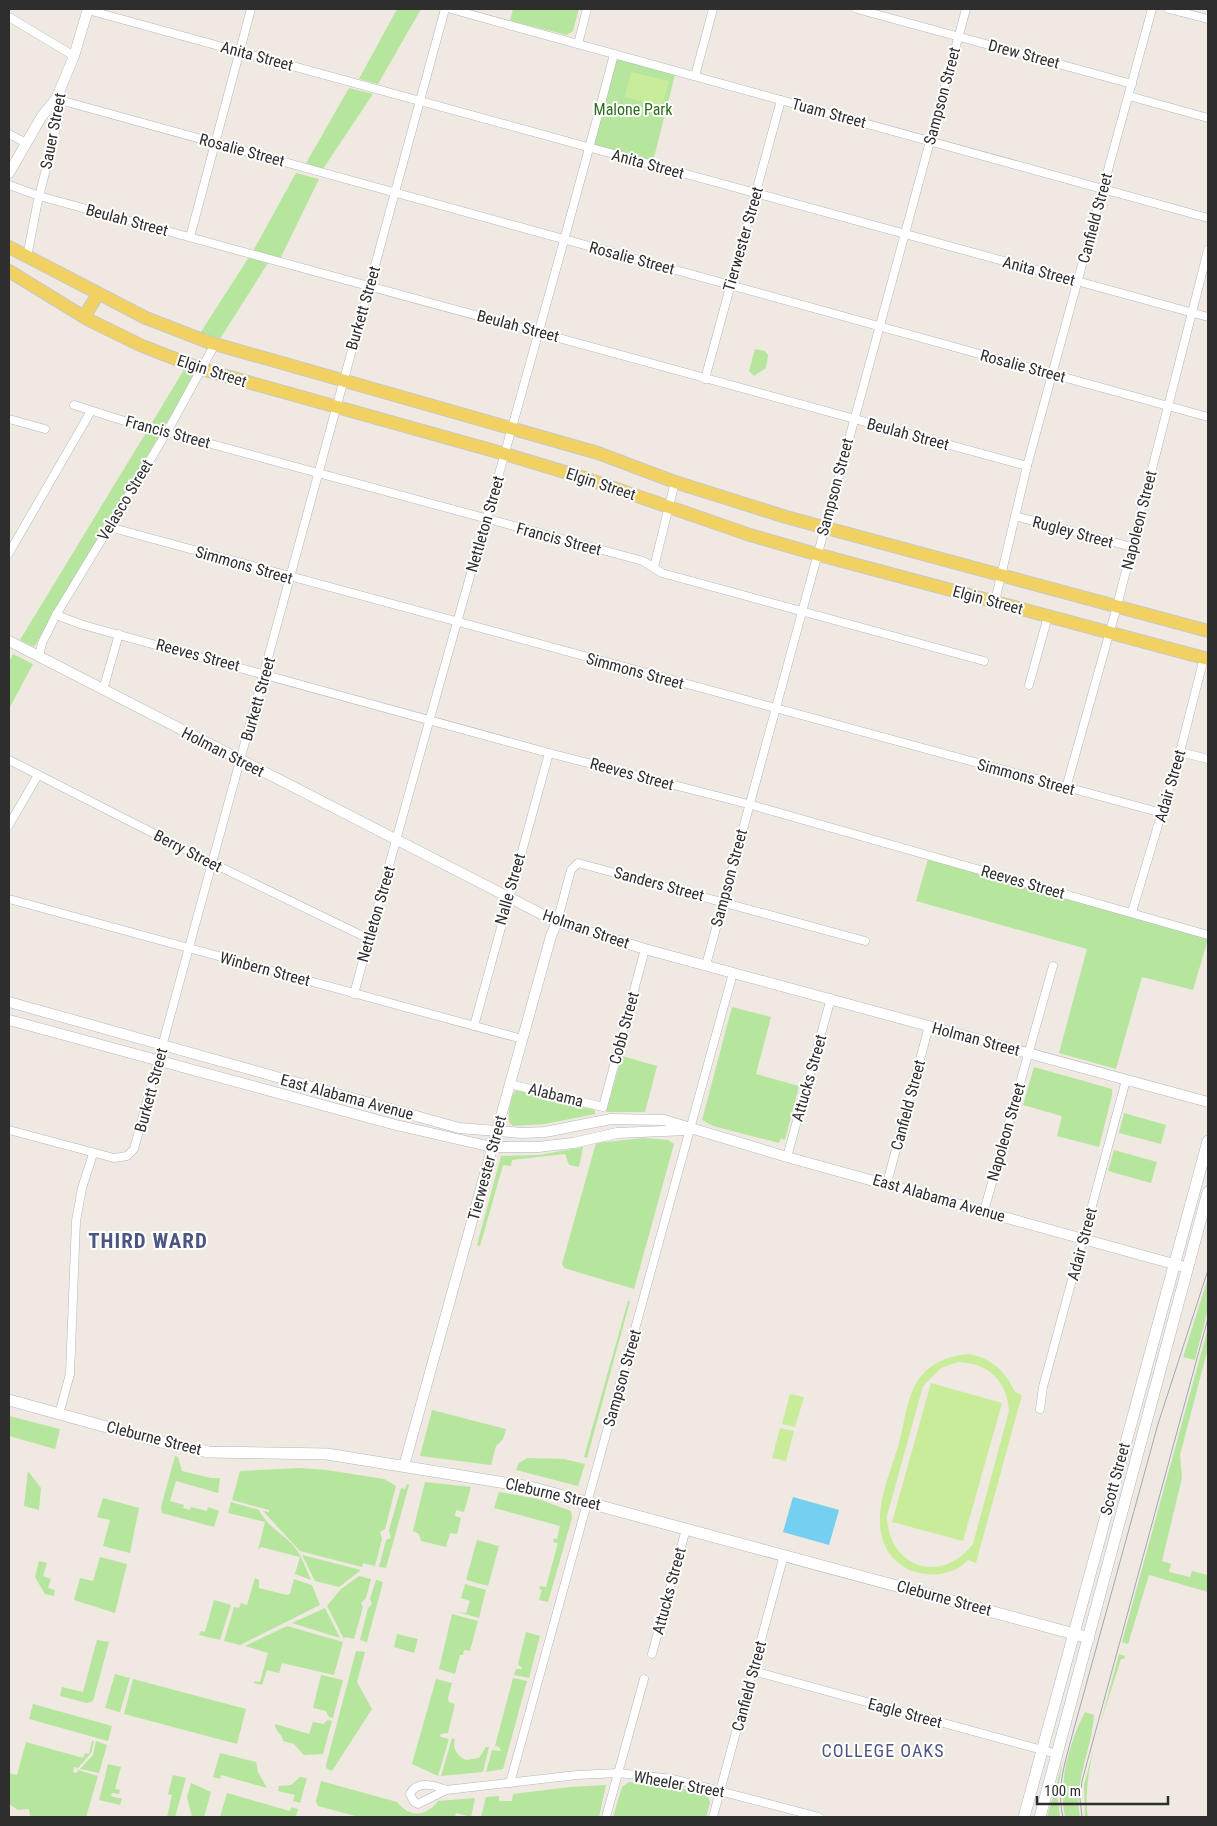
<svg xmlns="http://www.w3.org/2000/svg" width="1217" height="1826" viewBox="0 0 1217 1826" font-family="'Roboto Condensed',sans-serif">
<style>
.green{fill:#b6e59e}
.pitch{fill:#c9ec9a;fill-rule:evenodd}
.water{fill:#75cff0}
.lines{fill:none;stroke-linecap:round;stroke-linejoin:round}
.minor-casing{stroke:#b4b7c1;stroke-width:9}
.tertiary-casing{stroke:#b4b7c1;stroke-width:11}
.secondary-casing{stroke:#b4b7c1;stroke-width:12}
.primary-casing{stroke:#c9c9c9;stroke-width:14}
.minor{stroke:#fff;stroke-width:8}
.tertiary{stroke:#fff;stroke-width:10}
.secondary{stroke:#fff;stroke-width:11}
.primary{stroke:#f2d163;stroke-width:12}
.tram{stroke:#a3a6b8;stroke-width:1}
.labels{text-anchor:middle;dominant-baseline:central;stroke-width:4;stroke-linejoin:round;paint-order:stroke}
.street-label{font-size:16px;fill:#2e2e2e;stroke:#fff}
.park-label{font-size:16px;fill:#2c6e1b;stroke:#fff}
.neighbourhood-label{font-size:18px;letter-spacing:1px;fill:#4d5680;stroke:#fff}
.district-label{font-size:21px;font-weight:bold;letter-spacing:1px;fill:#4d5680;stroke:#fff}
</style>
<rect width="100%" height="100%" fill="#efe9e1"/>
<g class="green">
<polygon points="397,9 421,9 378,84 359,79"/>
<polygon points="513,9 579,9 573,31 567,35 510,21"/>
<polygon points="614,54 676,71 652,165 590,148"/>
<polygon points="349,88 373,94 323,169 305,165"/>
<polygon points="296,173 319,179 280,259 253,251"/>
<polygon points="249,257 268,263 218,342 199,335"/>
<polygon points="755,349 765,351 768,355 766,368 754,376 749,371"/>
<polygon points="185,368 196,373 163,429 150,426"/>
<polygon points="147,431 159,436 34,647 20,640"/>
<polygon points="13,654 33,664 9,709 9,662"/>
<polygon points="928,859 1208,939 1193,990 1142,977 1116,1069 1059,1053 1087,949 916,901"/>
<polygon points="732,1007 771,1017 756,1074 799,1086 785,1140 781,1138 779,1143 713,1126 702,1120"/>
<polygon points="622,1056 657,1066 645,1112 606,1112"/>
<polygon points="1034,1067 1112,1089 1112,1095 1099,1147 1057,1136 1062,1116 1023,1105"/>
<path d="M516,1090l79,20v4l-50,10 -32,2 -4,-4c-1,-10 1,-24 7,-32z"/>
<polygon points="1124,1113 1166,1125 1161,1144 1119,1133"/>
<polygon points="644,1138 668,1140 674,1144 634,1289 564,1268 562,1264 596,1143"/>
<polygon points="583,1147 579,1167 569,1165 565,1154 512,1160 511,1166 503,1165 480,1246 477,1245 501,1156 539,1155"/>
<polygon points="1114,1150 1157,1162 1151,1183 1108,1171"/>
<polygon points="1208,1278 1208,1309 1195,1360 1183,1357"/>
<polygon points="628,1301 630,1301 587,1458 584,1457"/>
<polygon points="1208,1328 1208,1348 1180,1455 1182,1478 1162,1561 1171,1564 1169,1572 1190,1577 1192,1571 1208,1575 1208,1592 1149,1575 1128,1644 1122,1642"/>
<polygon points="432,1410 506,1429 503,1439 496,1446 491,1465 420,1456"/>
<polygon points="9,1416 60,1429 55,1449 9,1436"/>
<polygon points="175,1456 178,1457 182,1471 211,1478 220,1478 218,1493 176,1481 170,1501 184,1505 183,1508 190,1510 191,1507 207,1511 208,1507 219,1511 214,1527 162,1513 161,1507"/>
<polygon points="527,1458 564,1459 585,1464 578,1486 516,1470 519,1463"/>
<polygon points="299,1468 327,1470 384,1479 396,1486 385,1529 380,1532 382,1539 375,1566 363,1563 362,1567 300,1551 263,1511 269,1512 269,1510 232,1500 240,1471"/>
<polygon points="28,1471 41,1488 39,1510 24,1506"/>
<polygon points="425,1482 471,1487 464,1512 456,1510 455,1516 461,1518 457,1534 450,1533 446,1547 421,1541 419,1534 413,1531"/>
<polygon points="407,1484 409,1485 386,1568 379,1567 386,1540 391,1538 389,1530 401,1488 405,1489"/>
<polygon points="499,1492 538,1499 571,1511 572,1518 548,1602 539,1600 542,1590 539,1589 540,1586 546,1587 558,1543 553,1542 554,1538 557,1539 560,1526 494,1508"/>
<polygon points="103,1498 139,1508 130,1553 103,1546 110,1520 97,1517"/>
<path d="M231,1502l28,8c8,16 21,22 33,34 9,9 14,25 19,36l-16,-6 5,-17 -39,-10 -3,3 7,-28 -37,-9z"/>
<polygon points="477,1540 499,1546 488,1586 466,1580"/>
<polygon points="302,1555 361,1570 339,1587 315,1581"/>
<polygon points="100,1557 127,1564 115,1613 74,1600 80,1578 93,1581"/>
<polygon points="39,1561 47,1563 43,1576 51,1579 48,1588 55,1590 54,1596 45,1594 35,1577"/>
<polygon points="359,1576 371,1579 366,1598 361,1603 363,1607 354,1639 345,1637 344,1639 327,1606 340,1590"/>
<polygon points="255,1578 259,1580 259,1588 287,1595 290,1594 294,1579 312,1585 320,1605 240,1645 224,1641 234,1607 239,1608 241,1603 247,1605"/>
<polygon points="376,1580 383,1582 367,1642 360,1640 368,1608 372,1604 370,1599"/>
<polygon points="465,1584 486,1590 479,1618 458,1612 466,1613 470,1601 461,1598"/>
<polygon points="214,1600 231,1605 220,1640 199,1635 201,1631 205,1632"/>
<polygon points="325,1608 340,1638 292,1623"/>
<polygon points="452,1614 478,1621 470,1651 464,1650 463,1655 460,1655 455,1674 439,1669"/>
<polygon points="287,1626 343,1642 334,1675 282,1663 279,1673 267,1670 262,1685 254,1683 255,1681 260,1682 268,1653 245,1646"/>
<polygon points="526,1632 540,1636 529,1678 514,1675 516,1669 523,1669 518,1664"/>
<polygon points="397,1634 418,1639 414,1653 394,1647"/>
<polygon points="97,1640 109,1642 93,1701 87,1703 60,1696 62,1687 83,1692"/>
<polygon points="356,1651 365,1652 357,1682 372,1709 332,1771 326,1768 326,1765"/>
<path d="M1119,1654l6,2 -1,3h-3c-13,43 -41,115 -33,158h-3l-1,-32z"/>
<polygon points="115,1674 130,1678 120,1712 105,1708"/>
<polygon points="321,1675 343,1680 333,1718 329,1717 326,1711 313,1708"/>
<polygon points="513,1678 527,1681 503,1769 486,1772 492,1750 501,1751 499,1747 495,1746"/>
<polygon points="133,1679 246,1709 237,1744 124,1714"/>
<polygon points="436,1679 452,1683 448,1698 449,1702 455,1704 448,1733 440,1734 441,1737 449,1739 438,1776 412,1764"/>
<polygon points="33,1704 112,1726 108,1741 29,1719"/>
<path d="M1085,1712l9,3c-2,35 -21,67 -14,102h-15c-7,-34 4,-74 20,-105z"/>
<path d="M328,1720l4,1 -9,33 -19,1 -10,-11 -11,-3c0,-7 -8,-9 -8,-17l34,10 4,-12 10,2z"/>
<path d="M452,1738l3,1c-3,9 2,17 11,21l13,-2 7,-11h3l-6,25 -42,4z"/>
<polygon points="92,1741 94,1741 91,1753 78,1768 74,1767 73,1772 77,1773 78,1770 98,1776 86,1817 30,1817 29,1809 18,1810 9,1804 9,1773 17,1775 26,1742 83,1758 85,1753 89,1754"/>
<polygon points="96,1741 107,1745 99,1773 80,1769 93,1755"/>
<polygon points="220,1753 256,1762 258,1772 267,1788 221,1775 220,1779 213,1777"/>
<polygon points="1063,1761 1057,1793 1060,1817 1047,1817"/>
<polygon points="108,1764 121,1767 115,1789 120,1790 119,1794 112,1793 111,1796 122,1799 120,1805 99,1800"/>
<polygon points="173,1775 186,1778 175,1817 167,1817 172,1795 168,1794"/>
<polygon points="300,1777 307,1778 300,1803 293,1801 295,1795 278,1791 279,1786 291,1785"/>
<path d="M321,1781l76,21c13,16 29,15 41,-1l37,-3 -4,19 -15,-4 -1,4h-96l-41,-11 -2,-5z"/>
<polygon points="629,1782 677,1787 708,1795 710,1803 706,1817 613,1817 622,1787"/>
<polygon points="191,1783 211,1792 204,1817 192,1817 187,1797"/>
<polygon points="606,1785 599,1817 481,1817 486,1797 499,1796 499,1801 512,1801 513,1794 570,1787"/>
<polygon points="227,1793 290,1811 291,1807 298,1809 296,1817 220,1817"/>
</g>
<g class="pitch">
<polygon points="631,72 669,81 662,107 625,97"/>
<path d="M969,1354c24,5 36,17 46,38l7,3 -46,168 -8,-3c-10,11 -26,16 -41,14 -13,-1 -25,-6 -34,-16 -28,-32 -4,-80 6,-115 6,-21 8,-52 23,-68 13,-15 29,-19 47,-21zM958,1362c31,1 49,19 51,49l-36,133c-32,42 -85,23 -86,-28l36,-130 18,-18z"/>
<polygon points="931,1383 1002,1403 963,1541 892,1522"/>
<polygon points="790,1394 804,1397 795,1427 782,1424"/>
<polygon points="780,1428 794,1431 786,1461 772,1458"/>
</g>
<polygon class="water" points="793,1497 839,1510 829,1545 783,1532"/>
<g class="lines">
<g class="minor-casing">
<g id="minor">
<polyline points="451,9 1208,218"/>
<polyline points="857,9 1132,84"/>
<polyline points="1169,9 1208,19"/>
<polyline points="88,10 1208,317"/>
<polyline points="9,17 74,56"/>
<polyline points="578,44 587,9"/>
<polyline points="695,76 713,9"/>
<polyline points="1129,96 1208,118"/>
<polyline points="9,134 26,143"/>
<polyline points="9,185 39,196 1027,466"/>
<polyline points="190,237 251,9"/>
<polyline points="27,257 37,205 59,116 56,99 1208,417"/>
<polyline points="705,379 781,100"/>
<polyline points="74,405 156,431 167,432 643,561 662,573 984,661"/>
<polyline points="9,419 45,429"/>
<polyline points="1015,516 1132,547"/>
<polyline points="109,527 1162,813"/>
<polyline points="9,553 91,411"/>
<polyline points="654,567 675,482"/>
<polyline points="995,601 1027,466 1152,9"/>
<polyline points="56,615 83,625 549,753 748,804 1208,935"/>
<polyline points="39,657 42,643 56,615 167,432 215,344"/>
<polyline points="1029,685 1048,616"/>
<polyline points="103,690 119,634"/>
<polyline points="1180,752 1208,759"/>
<polyline points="9,760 212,863 369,939"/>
<polyline points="1066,788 1117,606 1208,250"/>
<polyline points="9,825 38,775"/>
<polyline points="9,899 522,1039"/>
<polyline points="1132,912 1180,752 1204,658"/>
<polyline points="557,922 571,870 578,863 865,941"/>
<polyline points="706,965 966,9"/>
<path d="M354,994c84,-314 178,-625 260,-940"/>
<polyline points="474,1026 549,753"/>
<polyline points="510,1084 603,1107 645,949"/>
<polyline points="9,1130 114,1158 127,1156 134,1149 445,9"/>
<polyline points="787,1157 831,998"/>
<polyline points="887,1183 929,1026"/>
<polyline points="984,1211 1053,966"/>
<polyline points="1040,1409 1043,1387 1126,1080"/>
<polyline points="59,1414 70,1374 76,1221 82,1188 93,1154"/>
<polyline points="652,1654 686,1529"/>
<polyline points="753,1671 1057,1754"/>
<polyline points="510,1783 733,973"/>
<path d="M446,1790c-11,-5 -29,-10 -36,4l4,8 4,2 28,-14 131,-15 41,-2 55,6 146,38"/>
<polyline points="606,1817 644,1679"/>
<polyline points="713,1817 784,1555"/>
</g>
</g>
<g class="tertiary-casing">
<g id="tertiary">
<polyline points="9,173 42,116 56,99 74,56 88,9"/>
<polyline points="9,641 557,922 645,949 1208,1102"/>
<polyline points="9,1002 459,1128 522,1133 545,1132 611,1119 664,1120 787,1157 1188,1268"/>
<polyline points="9,1020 396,1125 492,1147 538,1147 573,1143 617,1133 687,1130"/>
<polyline points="404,1466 551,936 557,922"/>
</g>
</g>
<g class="secondary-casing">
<g id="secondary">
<polyline points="9,1400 161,1442 209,1452 327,1454 530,1487 1089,1638"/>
<polyline points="1024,1817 1208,1141"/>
<polyline points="1040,1817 1208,1192"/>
</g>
</g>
<g class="primary-casing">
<g id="primary">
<polyline points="9,247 146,318 208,342 598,453 675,482 786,517 1208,631"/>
<polyline points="9,271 89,320 140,345 201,369 505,454 588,479 750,535 816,554 1208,659"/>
<polyline points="84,317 98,294"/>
</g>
</g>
<use href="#minor" class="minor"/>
<use href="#tertiary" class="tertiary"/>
<use href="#secondary" class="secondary"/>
<use href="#primary" class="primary"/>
<g class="tram">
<path d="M1063,1817c-7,-28 2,-54 9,-81l86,-312 50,-154"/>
<polyline points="1082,1817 1080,1799 1082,1781 1208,1318"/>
</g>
</g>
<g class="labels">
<g class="street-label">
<text transform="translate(1024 54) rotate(15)">Drew Street</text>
<text transform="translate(257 56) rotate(15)">Anita Street</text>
<text transform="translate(942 96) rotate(-75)">Sampson Street</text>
<text transform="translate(829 113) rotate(15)">Tuam Street</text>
<text transform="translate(53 131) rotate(-79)">Sauer Street</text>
<text transform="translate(242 150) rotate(15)">Rosalie Street</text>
<text transform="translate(648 164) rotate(15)">Anita Street</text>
<text transform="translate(1095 218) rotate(-75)">Canfield Street</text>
<text transform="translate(127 220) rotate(15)">Beulah Street</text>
<text transform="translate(743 239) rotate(-74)">Tierwester Street</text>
<text transform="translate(632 258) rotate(15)">Rosalie Street</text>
<text transform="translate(1039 271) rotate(15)">Anita Street</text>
<text transform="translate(363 308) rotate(-74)">Burkett Street</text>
<text transform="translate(518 326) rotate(15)">Beulah Street</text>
<text transform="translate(1023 366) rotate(15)">Rosalie Street</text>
<text transform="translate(212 371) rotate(18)">Elgin Street</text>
<text transform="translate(168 432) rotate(15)">Francis Street</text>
<text transform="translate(908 434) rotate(15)">Beulah Street</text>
<text transform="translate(601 484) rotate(18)">Elgin Street</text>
<text transform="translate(835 487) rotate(-75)">Sampson Street</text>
<text transform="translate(125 500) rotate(-59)">Velasco Street</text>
<text transform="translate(1139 520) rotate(-76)">Napoleon Street</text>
<text transform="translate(485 524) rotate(-74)">Nettleton Street</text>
<text transform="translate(1073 532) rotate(15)">Rugley Street</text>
<text transform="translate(559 539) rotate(15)">Francis Street</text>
<text transform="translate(244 565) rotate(16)">Simmons Street</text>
<text transform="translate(988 600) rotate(15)">Elgin Street</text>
<text transform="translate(198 655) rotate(15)">Reeves Street</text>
<text transform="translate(635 671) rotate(15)">Simmons Street</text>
<text transform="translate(258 699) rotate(-74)">Burkett Street</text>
<text transform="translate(223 752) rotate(27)">Holman Street</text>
<text transform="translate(632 774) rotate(15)">Reeves Street</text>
<text transform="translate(1026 777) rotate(15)">Simmons Street</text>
<text transform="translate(1170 786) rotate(-74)">Adair Street</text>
<text transform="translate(188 851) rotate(27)">Berry Street</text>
<text transform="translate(729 878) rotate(-75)">Sampson Street</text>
<text transform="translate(1023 882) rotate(16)">Reeves Street</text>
<text transform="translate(659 884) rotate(15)">Sanders Street</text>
<text transform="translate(510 889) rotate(-74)">Nalle Street</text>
<text transform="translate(376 914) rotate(-74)">Nettleton Street</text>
<text transform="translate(586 929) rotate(19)">Holman Street</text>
<text transform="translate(265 969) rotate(15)">Winbern Street</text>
<text transform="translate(624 1028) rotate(-75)">Cobb Street</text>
<text transform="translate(976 1039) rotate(15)">Holman Street</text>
<text transform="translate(809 1078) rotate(-74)">Attucks Street</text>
<text transform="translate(151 1090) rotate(-75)">Burkett Street</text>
<text transform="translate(556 1095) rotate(14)">Alabama</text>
<text transform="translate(347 1097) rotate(15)">East Alabama Avenue</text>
<text transform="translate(908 1105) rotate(-75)">Canfield Street</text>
<text transform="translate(1006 1132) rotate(-74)">Napoleon Street</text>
<text transform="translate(487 1168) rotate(-75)">Tierwester Street</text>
<text transform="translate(939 1198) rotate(16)">East Alabama Avenue</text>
<text transform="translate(1082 1244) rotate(-75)">Adair Street</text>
<text transform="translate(622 1378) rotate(-74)">Sampson Street</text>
<text transform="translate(154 1438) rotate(14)">Cleburne Street</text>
<text transform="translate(1115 1479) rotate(-75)">Scott Street</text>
<text transform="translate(553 1494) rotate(13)">Cleburne Street</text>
<text transform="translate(669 1591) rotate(-75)">Attucks Street</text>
<text transform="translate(944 1598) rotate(15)">Cleburne Street</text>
<text transform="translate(749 1686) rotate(-75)">Canfield Street</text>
<text transform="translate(905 1713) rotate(15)">Eagle Street</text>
<text transform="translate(679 1784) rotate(10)">Wheeler Street</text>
</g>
<g class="park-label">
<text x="633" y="109">Malone Park</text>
</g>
<g class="neighbourhood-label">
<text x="883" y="1750">COLLEGE OAKS</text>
</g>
<g class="district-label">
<text x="148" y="1241">THIRD WARD</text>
</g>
</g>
<rect width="1217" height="1826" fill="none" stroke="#2e2e2e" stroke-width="20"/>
<path d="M1037 1796v8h131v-8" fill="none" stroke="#2e2e2e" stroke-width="2.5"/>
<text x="1044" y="1796" font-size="15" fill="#2e2e2e" stroke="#ffffff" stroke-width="4" paint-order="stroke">100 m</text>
</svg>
